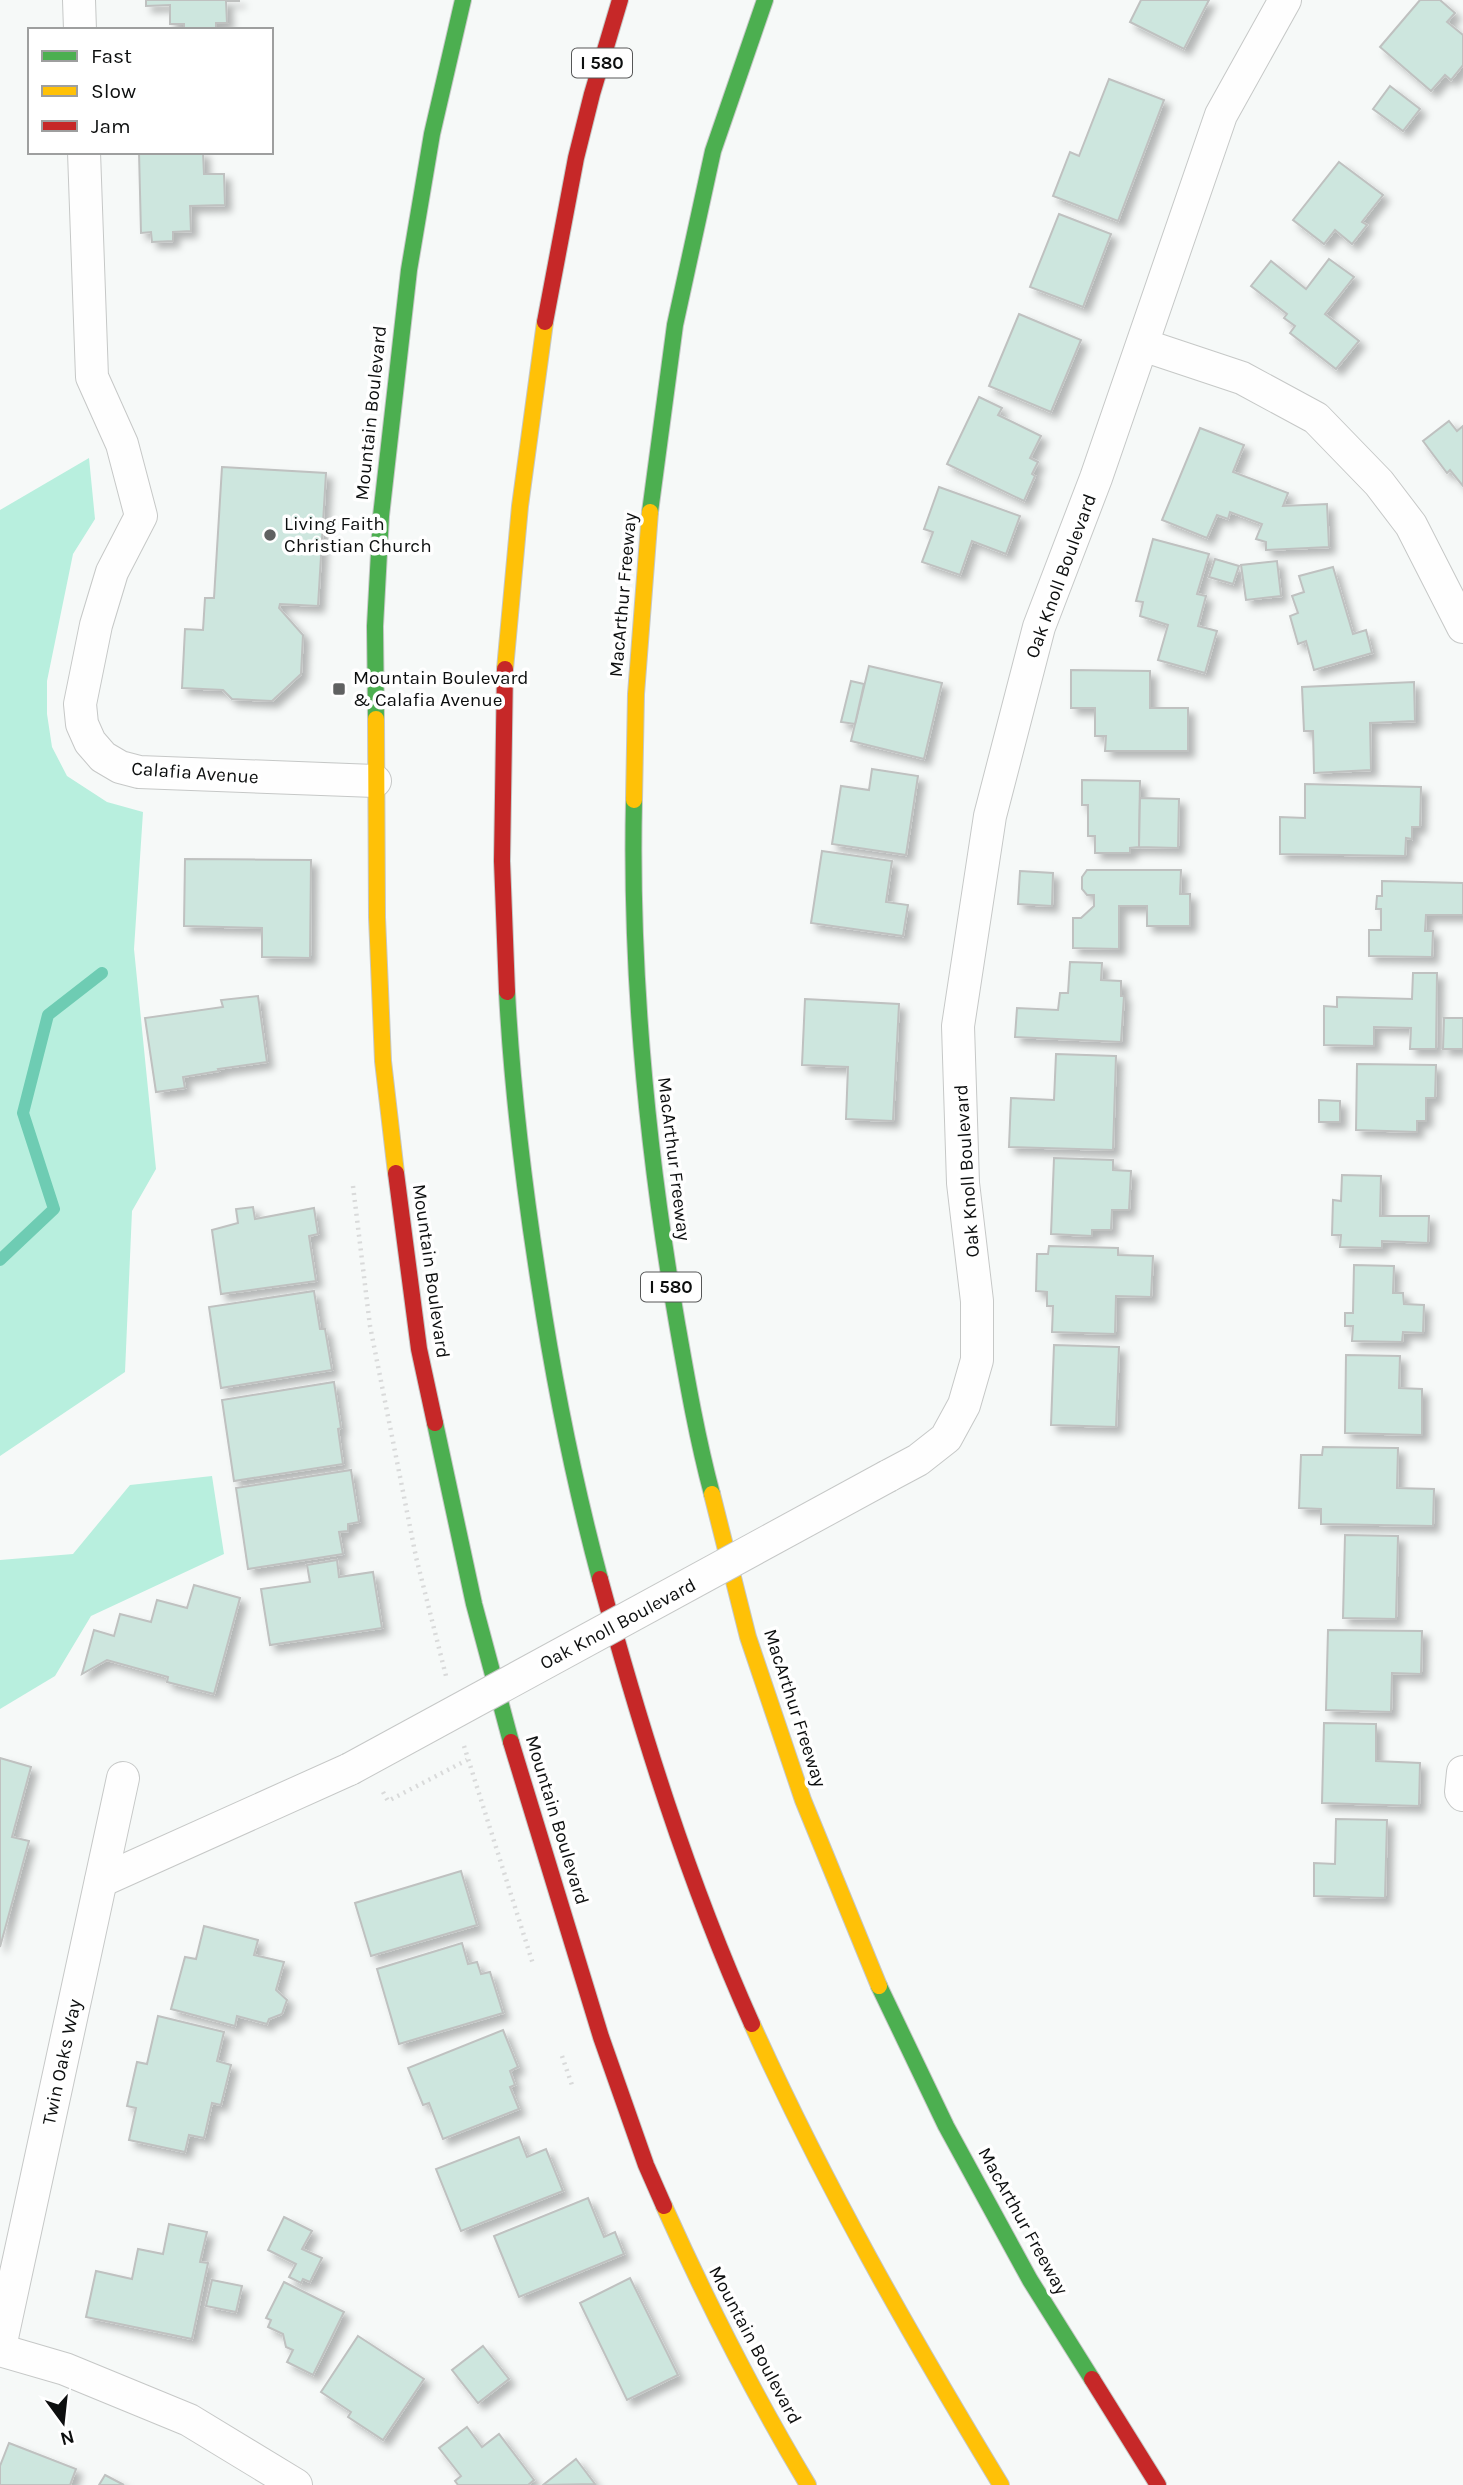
<svg xmlns="http://www.w3.org/2000/svg" width="1463" height="2485" viewBox="0 0 1463 2485" font-family="Karla,sans-serif">
<style>
.green{fill:#b8efde}
.lines{fill:none;stroke-linecap:round;stroke-linejoin:round}
.stream{stroke:#6eccb3;stroke-width:12}
.building{fill:#cde6de;stroke:#bfc1c0;stroke-width:2;filter:url(#shadow)}
.street-casing{stroke:#c6c8c7;stroke-width:34}
.fast-casing{stroke:#c6c8c7;stroke-width:18}
.slow-casing{stroke:#c6c8c7;stroke-width:18}
.jam-casing{stroke:#c6c8c7;stroke-width:18}
.path{stroke:#d9dada;stroke-width:4.5;stroke-dasharray:2 5;stroke-linecap:butt}
.street{stroke:#fefefe;stroke-width:32}
.fast{stroke:#4caf50;stroke-width:16}
.slow{stroke:#ffc107;stroke-width:16}
.jam{stroke:#c62828;stroke-width:16}
.street-bridge-casing{stroke:#c6c8c7;stroke-width:34;stroke-linecap:butt}
.street-bridge{stroke:#fefefe;stroke-width:32}
.poi-dot{fill:#5f6161;stroke:#fff;stroke-width:2.5}
.labels{text-anchor:middle;dominant-baseline:central;stroke-width:7;stroke-linejoin:round;paint-order:stroke}
.shield{fill:#fff;stroke:#565757;stroke-width:2}
.shield-label{font-size:18px;font-weight:bold;fill:#0d0f0f}
.street-label{font-size:19px;fill:#0d0f0f;stroke:#fff}
.poi-label{font-size:19px;fill:#0d0f0f;stroke:#fff;text-anchor:start}
</style>
<defs>
<filter id="shadow"><feDropShadow dx="6" dy="6" stdDeviation="3.5" flood-color="#0004"/></filter>
</defs>
<rect width="100%" height="100%" fill="#f6f9f8"/>
<g class="green">
<polygon points="89,458 95,519 73,554 47,681 47,714 52,747 67,776 107,802 143,812 134,949 156,1169 132,1211 125,1372 0,1456 0,510"/>
<polygon points="212,1476 224,1554 91,1616 55,1676 0,1709 0,1560 73,1554 130,1485"/>
</g>
<g class="lines">
<polyline class="stream" points="0,1260 54,1209 23,1113 48,1015 102,973"/>
</g>
<g class="building">
<polygon points="146,0 239,0 239,1 226,1 227,23 216,23 216,30 184,30 184,24 170,24 170,5 146,6"/>
<polygon points="1141,0 1209,0 1184,49 1130,22"/>
<polygon points="1420,0 1440,0 1455,13 1447,22 1463,35 1463,65 1451,80 1445,75 1431,91 1380,47"/>
<polygon points="1109,79 1164,100 1118,221 1053,196 1070,152 1079,156"/>
<polygon points="1390,86 1420,109 1403,131 1373,109"/>
<polygon points="139,152 203,152 204,174 224,174 225,205 190,206 191,231 173,232 173,241 152,242 151,232 141,233"/>
<polygon points="1339,162 1383,195 1362,222 1367,225 1352,244 1335,230 1324,244 1293,220"/>
<polygon points="1059,214 1111,234 1083,307 1030,287"/>
<polygon points="1329,259 1354,277 1325,314 1359,341 1336,369 1290,333 1295,326 1284,318 1287,314 1251,286 1271,261 1306,289"/>
<polygon points="1019,314 1081,340 1051,412 989,386"/>
<polygon points="979,397 1002,408 998,415 1041,436 1030,458 1038,462 1032,474 1035,476 1024,501 947,464"/>
<polygon points="1449,421 1457,431 1463,426 1463,486 1450,470 1447,473 1423,441"/>
<polygon points="1200,428 1244,445 1233,472 1288,493 1283,506 1327,504 1329,547 1266,550 1266,542 1256,539 1262,524 1230,512 1228,519 1217,515 1207,538 1162,520"/>
<polygon points="222,467 326,473 318,606 280,604 279,608 303,635 301,674 272,701 232,699 223,690 182,688 185,629 203,630 205,598 214,598"/>
<polygon points="939,487 1020,516 1006,554 972,541 960,575 922,562 933,532 924,529"/>
<polygon points="1153,539 1209,554 1197,594 1206,596 1198,626 1217,631 1205,673 1158,660 1168,625 1140,616 1143,602 1136,601"/>
<polygon points="1215,559 1239,566 1233,584 1209,577"/>
<polygon points="1277,561 1281,596 1246,600 1241,565"/>
<polygon points="1333,567 1353,634 1366,630 1372,653 1314,670 1306,641 1298,644 1290,616 1298,613 1292,596 1304,592 1299,576"/>
<polygon points="869,666 942,683 924,759 851,741"/>
<polygon points="1071,670 1150,671 1150,708 1188,708 1188,751 1105,751 1106,736 1095,736 1095,708 1071,708"/>
<polygon points="851,681 864,684 855,724 841,722"/>
<polygon points="1414,682 1415,721 1370,723 1371,770 1314,773 1313,731 1304,731 1302,687"/>
<polygon points="872,769 918,776 906,855 832,844 841,786 869,790"/>
<polygon points="1082,780 1140,781 1139,847 1130,848 1130,853 1095,853 1095,836 1088,836 1088,805 1082,805"/>
<polygon points="1305,784 1421,787 1420,827 1412,827 1412,839 1406,838 1405,856 1280,854 1280,817 1305,818"/>
<polygon points="1140,798 1179,799 1178,848 1139,847"/>
<polygon points="822,851 892,861 886,902 908,905 903,936 811,923"/>
<polygon points="185,859 311,860 310,958 262,957 262,928 184,926"/>
<polygon points="1087,870 1181,870 1180,894 1190,894 1190,926 1147,926 1147,906 1119,906 1119,949 1073,948 1073,918 1081,918 1094,906 1094,895 1087,895 1082,889 1082,877"/>
<polygon points="1020,871 1053,873 1052,906 1018,904"/>
<polygon points="1382,881 1463,883 1463,915 1426,915 1425,931 1433,931 1432,957 1369,956 1369,930 1381,930 1381,909 1376,909 1377,896 1382,896"/>
<polygon points="1070,962 1102,963 1101,980 1121,981 1121,996 1124,996 1121,1042 1015,1037 1017,1008 1058,1010 1060,993 1068,993"/>
<polygon points="1413,973 1437,973 1436,1049 1410,1049 1411,1028 1374,1027 1374,1046 1324,1045 1324,1006 1337,1007 1337,997 1412,999"/>
<polygon points="258,996 267,1062 218,1069 219,1071 183,1077 185,1088 156,1092 145,1018 223,1007 221,1000"/>
<polygon points="805,999 899,1004 893,1121 846,1119 848,1067 802,1065"/>
<polygon points="1444,1018 1463,1018 1463,1049 1443,1049"/>
<polygon points="1056,1054 1116,1056 1113,1150 1009,1147 1011,1098 1054,1100"/>
<polygon points="1357,1064 1436,1065 1435,1098 1426,1098 1426,1121 1417,1121 1417,1132 1356,1130"/>
<polygon points="1319,1100 1340,1101 1340,1122 1319,1122"/>
<polygon points="1054,1158 1113,1160 1113,1170 1131,1171 1129,1210 1112,1210 1111,1230 1092,1230 1092,1236 1051,1234"/>
<polygon points="1342,1175 1381,1176 1380,1216 1429,1216 1428,1243 1382,1241 1382,1248 1340,1247 1341,1235 1332,1235 1333,1200 1341,1201"/>
<polygon points="253,1207 255,1219 314,1208 318,1234 309,1236 316,1281 221,1294 212,1230 238,1223 236,1209"/>
<polygon points="1049,1246 1118,1248 1118,1255 1153,1256 1151,1297 1116,1296 1115,1334 1052,1332 1053,1306 1047,1306 1047,1292 1036,1291 1037,1254 1048,1254"/>
<polygon points="1354,1265 1394,1266 1393,1293 1403,1293 1404,1304 1424,1305 1423,1333 1403,1332 1402,1342 1352,1341 1353,1326 1345,1326 1345,1313 1353,1313"/>
<polygon points="314,1291 320,1329 325,1329 332,1370 221,1388 209,1307"/>
<polygon points="1054,1345 1119,1347 1116,1427 1051,1425"/>
<polygon points="1346,1355 1400,1356 1399,1388 1422,1389 1422,1435 1345,1433"/>
<polygon points="334,1382 341,1428 338,1429 343,1464 234,1481 222,1400"/>
<polygon points="1323,1447 1398,1448 1397,1488 1434,1489 1433,1526 1321,1524 1321,1509 1299,1508 1301,1455 1322,1455"/>
<polygon points="351,1470 359,1522 348,1524 348,1531 339,1532 343,1554 248,1569 236,1488"/>
<polygon points="1345,1535 1398,1536 1396,1619 1343,1618"/>
<polygon points="337,1560 339,1577 373,1572 382,1628 270,1645 261,1589 310,1582 307,1565"/>
<polygon points="194,1585 240,1598 214,1694 167,1682 168,1677 107,1660 82,1674 94,1630 114,1636 120,1614 151,1622 157,1600 187,1608"/>
<polygon points="1328,1630 1422,1631 1421,1674 1392,1673 1391,1712 1326,1710"/>
<polygon points="1324,1723 1376,1724 1376,1761 1420,1763 1419,1806 1322,1803"/>
<polygon points="0,1758 31,1767 12,1837 29,1841 0,1947"/>
<polygon points="1336,1819 1387,1820 1385,1898 1314,1896 1314,1863 1335,1864"/>
<polygon points="461,1871 477,1925 371,1956 355,1903"/>
<polygon points="204,1926 258,1940 254,1955 284,1962 276,1990 287,2000 282,2014 269,2019 267,2024 237,2016 235,2026 171,2009 185,1957 196,1959"/>
<polygon points="462,1943 468,1964 477,1962 481,1974 490,1972 503,2013 399,2044 377,1969"/>
<polygon points="158,2016 224,2032 217,2061 231,2065 221,2105 212,2103 204,2138 189,2135 185,2152 129,2140 136,2108 127,2106 137,2062 147,2064"/>
<polygon points="503,2030 518,2067 510,2071 515,2085 510,2087 519,2109 443,2139 429,2103 423,2105 408,2068"/>
<polygon points="519,2137 527,2157 546,2149 563,2191 461,2231 436,2169"/>
<polygon points="588,2198 604,2237 615,2232 624,2254 519,2297 494,2236"/>
<polygon points="284,2217 312,2231 302,2249 322,2258 310,2282 303,2279 301,2283 289,2277 296,2264 268,2250"/>
<polygon points="169,2224 207,2232 200,2262 208,2263 192,2339 86,2317 96,2271 132,2279 138,2249 163,2254"/>
<polygon points="630,2278 678,2375 627,2400 580,2303"/>
<polygon points="212,2280 242,2286 236,2312 206,2306"/>
<polygon points="284,2282 344,2312 313,2375 287,2362 293,2350 286,2347 283,2334 268,2327 271,2320 266,2318"/>
<polygon points="358,2336 424,2379 383,2440 348,2417 351,2412 321,2392"/>
<polygon points="483,2346 509,2379 478,2403 452,2370"/>
<polygon points="467,2427 482,2447 499,2434 534,2480 528,2485 458,2485 455,2481 461,2476 439,2448"/>
<polygon points="9,2443 76,2469 70,2485 0,2485 0,2466"/>
<polygon points="576,2459 595,2484 543,2485"/>
<polygon points="105,2475 124,2485 99,2485"/>
</g>
<g class="lines">
<g class="street-casing">
<g id="street">
<polyline points="79,0 80,30"/>
<polyline points="84,152 92,377 122,444 141,516 112,572 96,625 80,704 82,724 90,742 103,757 120,767 139,772 375,781"/>
<polyline points="1143,345 1242,378 1316,418 1379,483 1411,525 1463,627"/>
<polyline points="888,1476 918,1460 946,1438 964,1405 977,1360 977,1301 963,1183 958,1026 990,816 1039,627 1096,478 1221,115 1285,0"/>
<polyline points="1463,1772 1461,1792 1463,1795"/>
<polyline points="101,1881 350,1769"/>
<polyline points="0,2347 123,1778"/>
<polyline points="0,2350 65,2369 189,2420 296,2485"/>
</g>
</g>
<g class="fast-casing">
<g id="fast">
<polyline points="650,512 675,325 713,151 765,0"/>
<polyline points="376,719 375,626 381,516 409,270 432,134 463,0"/>
<path d="M634,800c-4,175 13,350 43,523 10,57 20,115 35,171"/>
<path d="M507,992c5,97 17,195 32,291 15,99 35,199 61,296"/>
<polyline points="435,1423 474,1604 511,1742"/>
<polyline points="879,1986 946,2126 1030,2280 1092,2379"/>
</g>
</g>
<g class="slow-casing">
<g id="slow">
<polyline points="505,669 520,506 545,322"/>
<polyline points="376,719 377,917 383,1061 396,1173"/>
<polyline points="634,800 636,694 650,512"/>
<polyline points="712,1494 748,1637 803,1800 879,1986"/>
<path d="M752,2024c72,160 158,311 249,461"/>
<path d="M664,2206c43,96 90,189 144,279"/>
</g>
</g>
<g class="jam-casing">
<g id="jam">
<polyline points="545,322 576,158 592,94 620,0"/>
<polyline points="505,669 502,861 507,992"/>
<polyline points="396,1173 419,1349 435,1423"/>
<path d="M600,1579c41,151 88,302 152,445"/>
<polyline points="511,1742 601,2037 646,2165 664,2206"/>
<polyline points="1092,2379 1158,2485"/>
</g>
</g>
<g class="path">
<polyline points="353,1186 370,1326 416,1557 446,1676"/>
<polyline points="464,1746 533,1964"/>
<polyline points="383,1792 388,1801 467,1760"/>
<polyline points="562,2056 573,2088"/>
</g>
<use href="#street" class="street"/>
<use href="#fast" class="fast"/>
<use href="#slow" class="slow"/>
<use href="#jam" class="jam"/>
<g class="street-bridge-casing">
<polyline id="street-bridge" points="350,1769 888,1476"/>
</g>
<use href="#street-bridge" class="street-bridge"/>
</g>
<g class="poi-dot">
<circle cx="270" cy="535" r="7"/>
<rect x="332" y="682" width="14" height="14" rx="3.5"/>
</g>
<g class="labels">
<g class="shield">
<rect x="572" y="48.5" width="60" height="29" rx="5"/>
<rect x="641" y="1272.5" width="60" height="29" rx="5"/>
</g>
<g class="shield-label">
<text x="602" y="63">I 580</text>
<text x="671" y="1287">I 580</text>
</g>
<g class="street-label">
<text transform="translate(371 413) rotate(-84)">Mountain Boulevard</text>
<text transform="translate(1061 576) rotate(-70)">Oak Knoll Boulevard</text>
<text transform="translate(623 595) rotate(-85)">MacArthur Freeway</text>
<text transform="translate(195 773) rotate(4)">Calafia Avenue</text>
<text transform="translate(674 1159) rotate(83)">MacArthur Freeway</text>
<text transform="translate(967 1171) rotate(-94)">Oak Knoll Boulevard</text>
<text transform="translate(431 1271) rotate(82)">Mountain Boulevard</text>
<text transform="translate(618 1624) rotate(-28)">Oak Knoll Boulevard</text>
<text transform="translate(795 1708) rotate(72)">MacArthur Freeway</text>
<text transform="translate(557 1820) rotate(73)">Mountain Boulevard</text>
<text transform="translate(62 2062) rotate(-78)">Twin Oaks Way</text>
<text transform="translate(1023 2221) rotate(61)">MacArthur Freeway</text>
<text transform="translate(755 2345) rotate(62)">Mountain Boulevard</text>
</g>
<g class="poi-label">
<text x="284" y="524">Living Faith<tspan x="284" dy="22">Christian Church</tspan></text>
<text x="353" y="678">Mountain Boulevard<tspan x="353" dy="22">&amp; Calafia Avenue</tspan></text>
</g>
</g>
<rect x="28" y="28" width="245" height="126" fill="#ffffff" stroke="#9e9f9f" stroke-width="2"/>
<rect x="42" y="51" width="35" height="10" fill="#4caf50" stroke="#9e9f9f" stroke-width="2"/>
<text x="91" y="63" font-size="21" fill="#0d0f0f">Fast</text>
<rect x="42" y="86" width="35" height="10" fill="#ffc107" stroke="#9e9f9f" stroke-width="2"/>
<text x="91" y="98" font-size="21" fill="#0d0f0f">Slow</text>
<rect x="42" y="121" width="35" height="10" fill="#c62828" stroke="#9e9f9f" stroke-width="2"/>
<text x="91" y="133" font-size="21" fill="#0d0f0f">Jam</text>
<g transform="translate(63 2422) rotate(165)" stroke="#ffffff" stroke-width="5" paint-order="stroke">
<path d="M0-5L12 26L0 18L-12 26Z" fill="#0d0f0f"/>
<text y="-10" font-size="19" font-weight="bold" text-anchor="middle" fill="#0d0f0f">N</text>
</g>
</svg>
